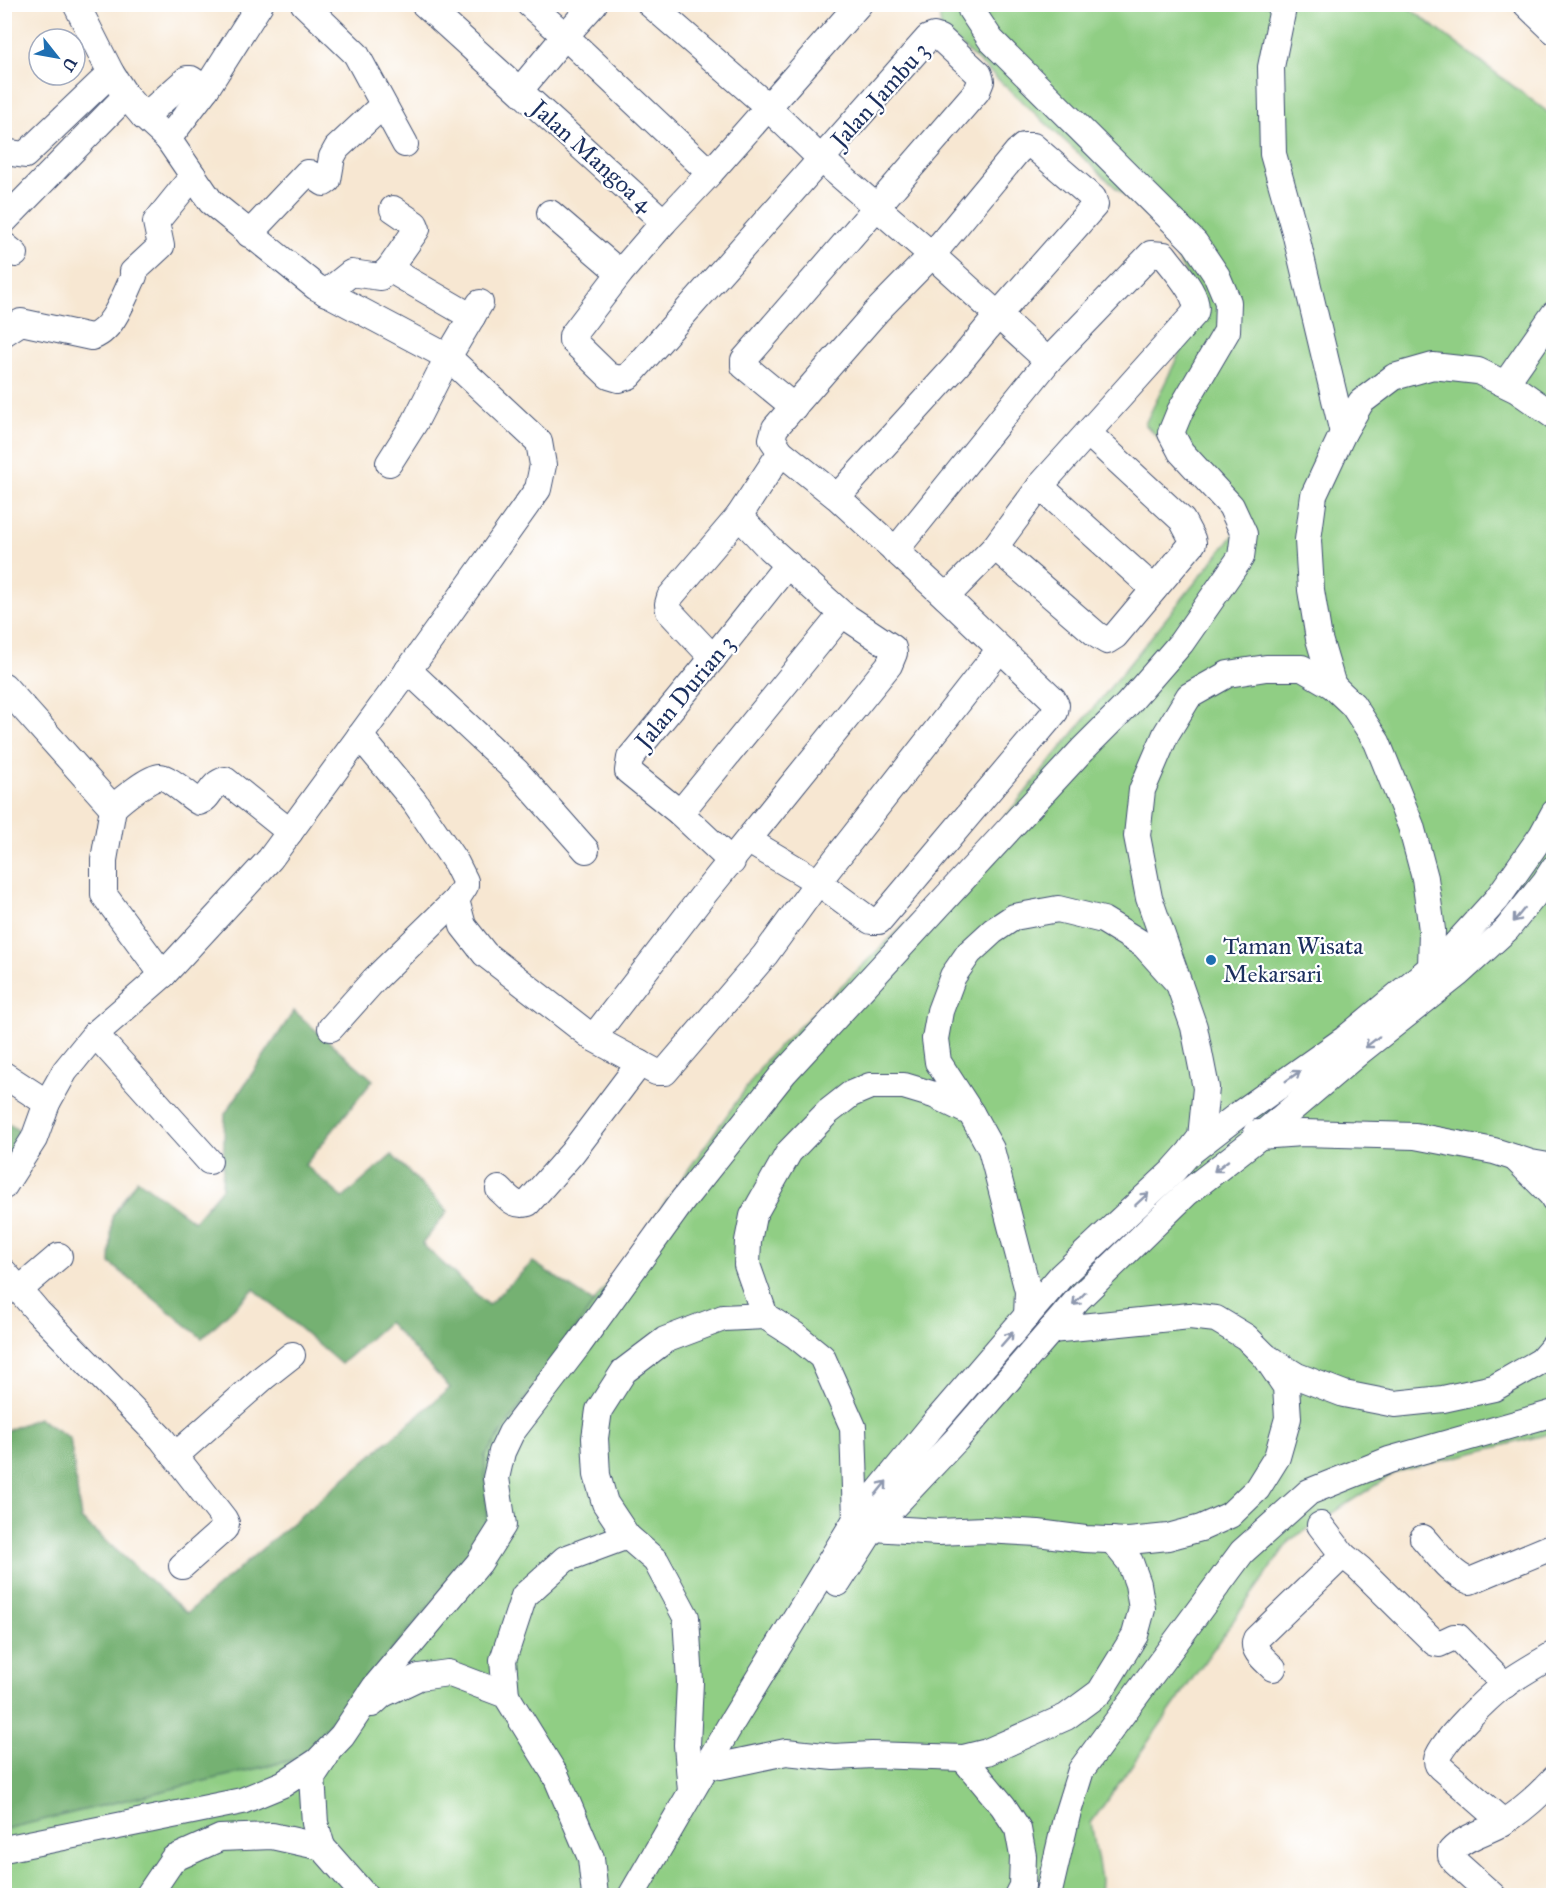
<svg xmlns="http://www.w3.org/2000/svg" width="1558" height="1900" viewBox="0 0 1558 1900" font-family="'IM FELL Great Primer',serif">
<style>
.green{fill:#90ce84;stroke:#567e71;stroke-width:1.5}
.forest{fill:#74b172;stroke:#487068;stroke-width:1.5}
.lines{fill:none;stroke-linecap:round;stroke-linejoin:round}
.minor-casing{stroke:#3c4b6f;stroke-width:28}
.minor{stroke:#fff;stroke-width:26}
.oneway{stroke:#8d97ae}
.poi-dot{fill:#1f6fb2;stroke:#fff;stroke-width:2}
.labels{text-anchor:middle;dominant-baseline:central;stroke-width:4.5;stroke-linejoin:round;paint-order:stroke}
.street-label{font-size:24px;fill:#1b2f5e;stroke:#fff}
.poi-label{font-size:24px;fill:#1b2f5e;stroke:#fff;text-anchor:start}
</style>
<rect width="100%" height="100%" fill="#fff"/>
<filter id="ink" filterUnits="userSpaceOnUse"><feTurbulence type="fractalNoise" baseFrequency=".0167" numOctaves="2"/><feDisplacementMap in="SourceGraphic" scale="12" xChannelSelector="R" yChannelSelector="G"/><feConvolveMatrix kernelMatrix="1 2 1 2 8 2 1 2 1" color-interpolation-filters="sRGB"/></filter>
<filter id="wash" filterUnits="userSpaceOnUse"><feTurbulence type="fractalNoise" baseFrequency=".008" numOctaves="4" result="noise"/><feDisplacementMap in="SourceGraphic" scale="24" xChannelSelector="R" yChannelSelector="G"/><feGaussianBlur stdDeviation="1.35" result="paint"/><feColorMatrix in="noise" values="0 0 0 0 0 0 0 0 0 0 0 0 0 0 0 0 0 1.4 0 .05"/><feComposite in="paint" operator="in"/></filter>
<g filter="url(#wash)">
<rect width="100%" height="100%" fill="#f7e7d2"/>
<polygon class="green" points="938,5 1405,5 1553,116 1553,1433 1396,1472 1290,1540 1091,1823 1101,1879 1100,1895 5,1895 4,1829 300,1758 487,1538 485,1456 769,1056 968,863 1241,526 1145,424 1202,307 1165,233 941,27"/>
<g class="forest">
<polygon points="294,1011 373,1080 305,1165 343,1198 392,1155 448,1211 422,1244 488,1305 533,1262 594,1303 485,1456 487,1538 300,1758 5,1829 5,1431 38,1418 70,1438 81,1519 187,1613 450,1388 388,1322 341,1364 254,1289 202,1338 110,1263 112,1217 137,1179 194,1221 222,1188 225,1114"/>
<polygon points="5,1121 32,1140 5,1191"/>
</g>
</g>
<g filter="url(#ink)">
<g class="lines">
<g class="minor-casing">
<g id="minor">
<polyline points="304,4 356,54 405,144"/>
<polyline points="424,4 664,222"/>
<polyline points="529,4 565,36 710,173"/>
<polyline points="650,4 759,99 821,159 932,255 1048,361"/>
<polyline points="1279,4 1282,13 1271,67 1273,154 1295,232 1343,433"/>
<polyline points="1526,4 1554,31"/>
<polyline points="520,90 565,36 594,4"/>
<polyline points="144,117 187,79 191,79 206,89"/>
<polyline points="168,139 206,89 260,4"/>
<polyline points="4,152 25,155 111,73"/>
<polyline points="550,213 620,273"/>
<polyline points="4,221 126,96"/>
<polyline points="249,234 307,173 309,173 324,183 328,180 332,157 337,148 383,105"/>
<polyline points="4,245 15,254"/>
<polyline points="389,269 417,229 415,224 393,209"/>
<polyline points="326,293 351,273 380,277 389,269 472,317"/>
<path d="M4,333l17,-11 70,15c22,-5 34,-43 43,-61l-1,-4 28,-26 -5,-24 37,-46"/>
<polyline points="1506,383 1554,314"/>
<polyline points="794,407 744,366 744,360 977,91 981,81 979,74 940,38 934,36 928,38 629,376 619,379 609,376 572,340 572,336 620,273 664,222 710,173 859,4"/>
<polyline points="389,463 415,422 448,357 480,303"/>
<polyline points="1040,486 1154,589"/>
<polyline points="995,547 1097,635 1107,641 1115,636 1193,543 1192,539 1182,520 1089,434"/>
<path d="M895,551l153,-190 103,-107 13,1c10,14 37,41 31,58l-155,173 -45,61 -49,50"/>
<polyline points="713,658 669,611 668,604 670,597 739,516 781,452"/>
<polyline points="408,670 517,772 586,850"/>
<polyline points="4,686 113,808 104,860 104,895 163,975"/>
<polyline points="1333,686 1319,639 1311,590 1308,540 1314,495 1343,433 1361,402 1394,377 1433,366 1478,371 1517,390 1554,416"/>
<path d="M113,808c7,-7 38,-32 47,-31 9,0 30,20 39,25 12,-4 11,-18 26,-22l65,52"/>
<polyline points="680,813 842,614"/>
<polyline points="749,841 818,882 871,921 879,921 1055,712 1056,705 1053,699 946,597 837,497 781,452 772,439 775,428 877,311 932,255 1017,152 1024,146 1033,146 1093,198 1095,205 998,315 957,365 837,497"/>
<polyline points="732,862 680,813 628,771 630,758 713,658 788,564"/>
<polyline points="456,900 463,926 485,954 593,1038 656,1072 665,1072 765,955 818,882 1000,649"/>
<polyline points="1179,984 1149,898 1137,836 1142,790 1166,734 1189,696 1228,674 1266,668 1302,668 1333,686 1353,705 1377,742 1411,826 1425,878 1432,930 1431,968"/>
<polyline points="331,1028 374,980 456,900 465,886 465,881 456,863 414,801 360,736"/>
<polyline points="95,1034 209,1161"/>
<polyline points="593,1038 704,894 889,665 894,653 893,648 842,614 769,548 739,516"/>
<polyline points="4,1075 47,1103"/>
<polyline points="971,1113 938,1062 935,1039 940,1011 953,976 969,953 993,931 1014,917 1058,909 1103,920 1144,945 1179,984 1194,1027 1206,1088 1201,1137 1191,1150"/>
<polyline points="1256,1133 1260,1136 1302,1133 1415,1136 1494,1151 1531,1163 1554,1167"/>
<polyline points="1515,1158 1552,1195 1554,1199"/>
<polyline points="4,1186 34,1139 47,1103 65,1071 95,1034 163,975 270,859 421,653 538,489 543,465 539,442 448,357 316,287 211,202 168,139 144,117 126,96 111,73 76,4"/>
<path d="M499,1189c10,9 15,18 29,14l44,-50 68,-90"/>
<polyline points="4,1272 38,1312 162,1439 224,1519 226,1523 225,1528 182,1566"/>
<polyline points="19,1290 59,1256"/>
<polyline points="765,1316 747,1265 748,1241 753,1216 789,1152 828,1112 851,1094 870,1086 904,1086 934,1095 971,1113 991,1149 1028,1291 1027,1316"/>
<polyline points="1051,1330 1190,1316 1216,1319 1246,1337 1265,1356 1297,1376 1344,1394 1395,1404 1443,1399 1494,1388 1541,1361 1554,1346"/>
<polyline points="175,1456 264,1377 292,1355"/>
<polyline points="1320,1525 1343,1555 1359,1568 1435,1643 1439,1644 1454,1637 1458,1637 1505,1685"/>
<polyline points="873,1528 938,1532 985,1530 1038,1533 1085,1539 1129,1541 1168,1537 1201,1528 1230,1515 1257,1489 1277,1457 1288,1418 1286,1387 1265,1356"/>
<polyline points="627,1536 605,1503 597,1475 595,1438 599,1410 624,1371 665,1340 723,1318 765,1316 795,1335 822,1357 853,1427 856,1519"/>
<path d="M1423,1538c13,14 28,37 47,43l84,-35"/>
<polyline points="838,1583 873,1528 956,1440 1078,1299 1187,1193 1260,1136 1359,1052 1459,973 1507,929 1545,882 1554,868"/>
<path d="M1273,1668c-8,-8 -22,-18 -17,-29l87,-84"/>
<polyline points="506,1695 503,1660 524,1596 565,1559 627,1536 656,1561 686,1617 690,1682 687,1745 691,1791"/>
<polyline points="372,1704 383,1694 419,1677 448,1673 506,1695 556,1776 591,1858 595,1896"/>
<polyline points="963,1758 1003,1806 1018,1829 1023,1856 1022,1886 1017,1896"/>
<polyline points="720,1766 786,1752 834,1757 872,1755 963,1758 987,1752 1066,1717 1100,1692 1135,1635 1142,1609 1138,1584 1130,1562 1112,1540"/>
<path d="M1503,1822l-62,-54c-3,-3 -4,-4 -4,-8 1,-15 55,-67 69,-76 15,-11 32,-20 48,-30"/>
<polyline points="322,1847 315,1823 312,1777 326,1756"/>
<polyline points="4,1849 242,1801 283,1784 318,1761 342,1736 375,1687 479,1563 503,1525 496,1478 502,1452 511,1433 579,1344 683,1200 784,1073 1082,750 1127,705 1181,643 1241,557 1244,534 1231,506 1181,452 1171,433 1180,411 1227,331 1228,302 1217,276 1195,243 991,40 971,10 970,4"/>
<polyline points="148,1896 173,1859 220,1838 272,1836 322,1847 365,1896"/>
<polyline points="631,1896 732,1722 856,1519 932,1426 1061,1276 1172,1172 1188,1154 1238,1115 1345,1039 1446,955 1497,899 1542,835 1554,813"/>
<polyline points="1048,1896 1067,1815 1081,1770 1242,1552 1309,1492 1389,1460 1554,1413"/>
<path d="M1493,1896l-38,-34 -4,-6v-5c13,-14 35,-19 51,-28 18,-11 37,-28 52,-44"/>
</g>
</g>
<use href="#minor" class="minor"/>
</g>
<defs><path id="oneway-shaft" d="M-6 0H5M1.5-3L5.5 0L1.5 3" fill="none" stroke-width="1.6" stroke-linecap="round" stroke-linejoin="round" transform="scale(1.5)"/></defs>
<g class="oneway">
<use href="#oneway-shaft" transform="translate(1519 915) rotate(129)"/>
<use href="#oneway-shaft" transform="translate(1372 1042) rotate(142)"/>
<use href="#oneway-shaft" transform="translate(1293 1076) rotate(-35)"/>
<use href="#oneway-shaft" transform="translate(1221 1166) rotate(142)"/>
<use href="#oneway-shaft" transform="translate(1142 1199) rotate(-43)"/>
<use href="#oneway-shaft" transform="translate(1079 1299) rotate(134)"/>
<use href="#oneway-shaft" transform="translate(1007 1339) rotate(-49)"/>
<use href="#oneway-shaft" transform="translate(881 1488) rotate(-51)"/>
</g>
</g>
<circle class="poi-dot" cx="1211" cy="960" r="6"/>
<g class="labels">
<g class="street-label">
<text transform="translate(880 95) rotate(-48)">Jalan Jambu 3</text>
<text transform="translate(592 156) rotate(42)">Jalan Mangoa 4</text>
<text transform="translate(685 692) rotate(-50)">Jalan Durian 3</text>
</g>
<g class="poi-label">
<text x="1223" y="946">Taman Wisata<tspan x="1223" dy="28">Mekarsari</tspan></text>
</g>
</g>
<rect width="1558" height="1900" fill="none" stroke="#fff" stroke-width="24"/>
<g transform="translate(57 57) rotate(121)"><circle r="28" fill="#ffffff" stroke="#a4acbf" stroke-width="1.5"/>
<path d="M0-4.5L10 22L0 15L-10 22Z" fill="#1f6fb2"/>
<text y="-9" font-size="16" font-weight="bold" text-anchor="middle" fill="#1b2f5e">U</text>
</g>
</svg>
